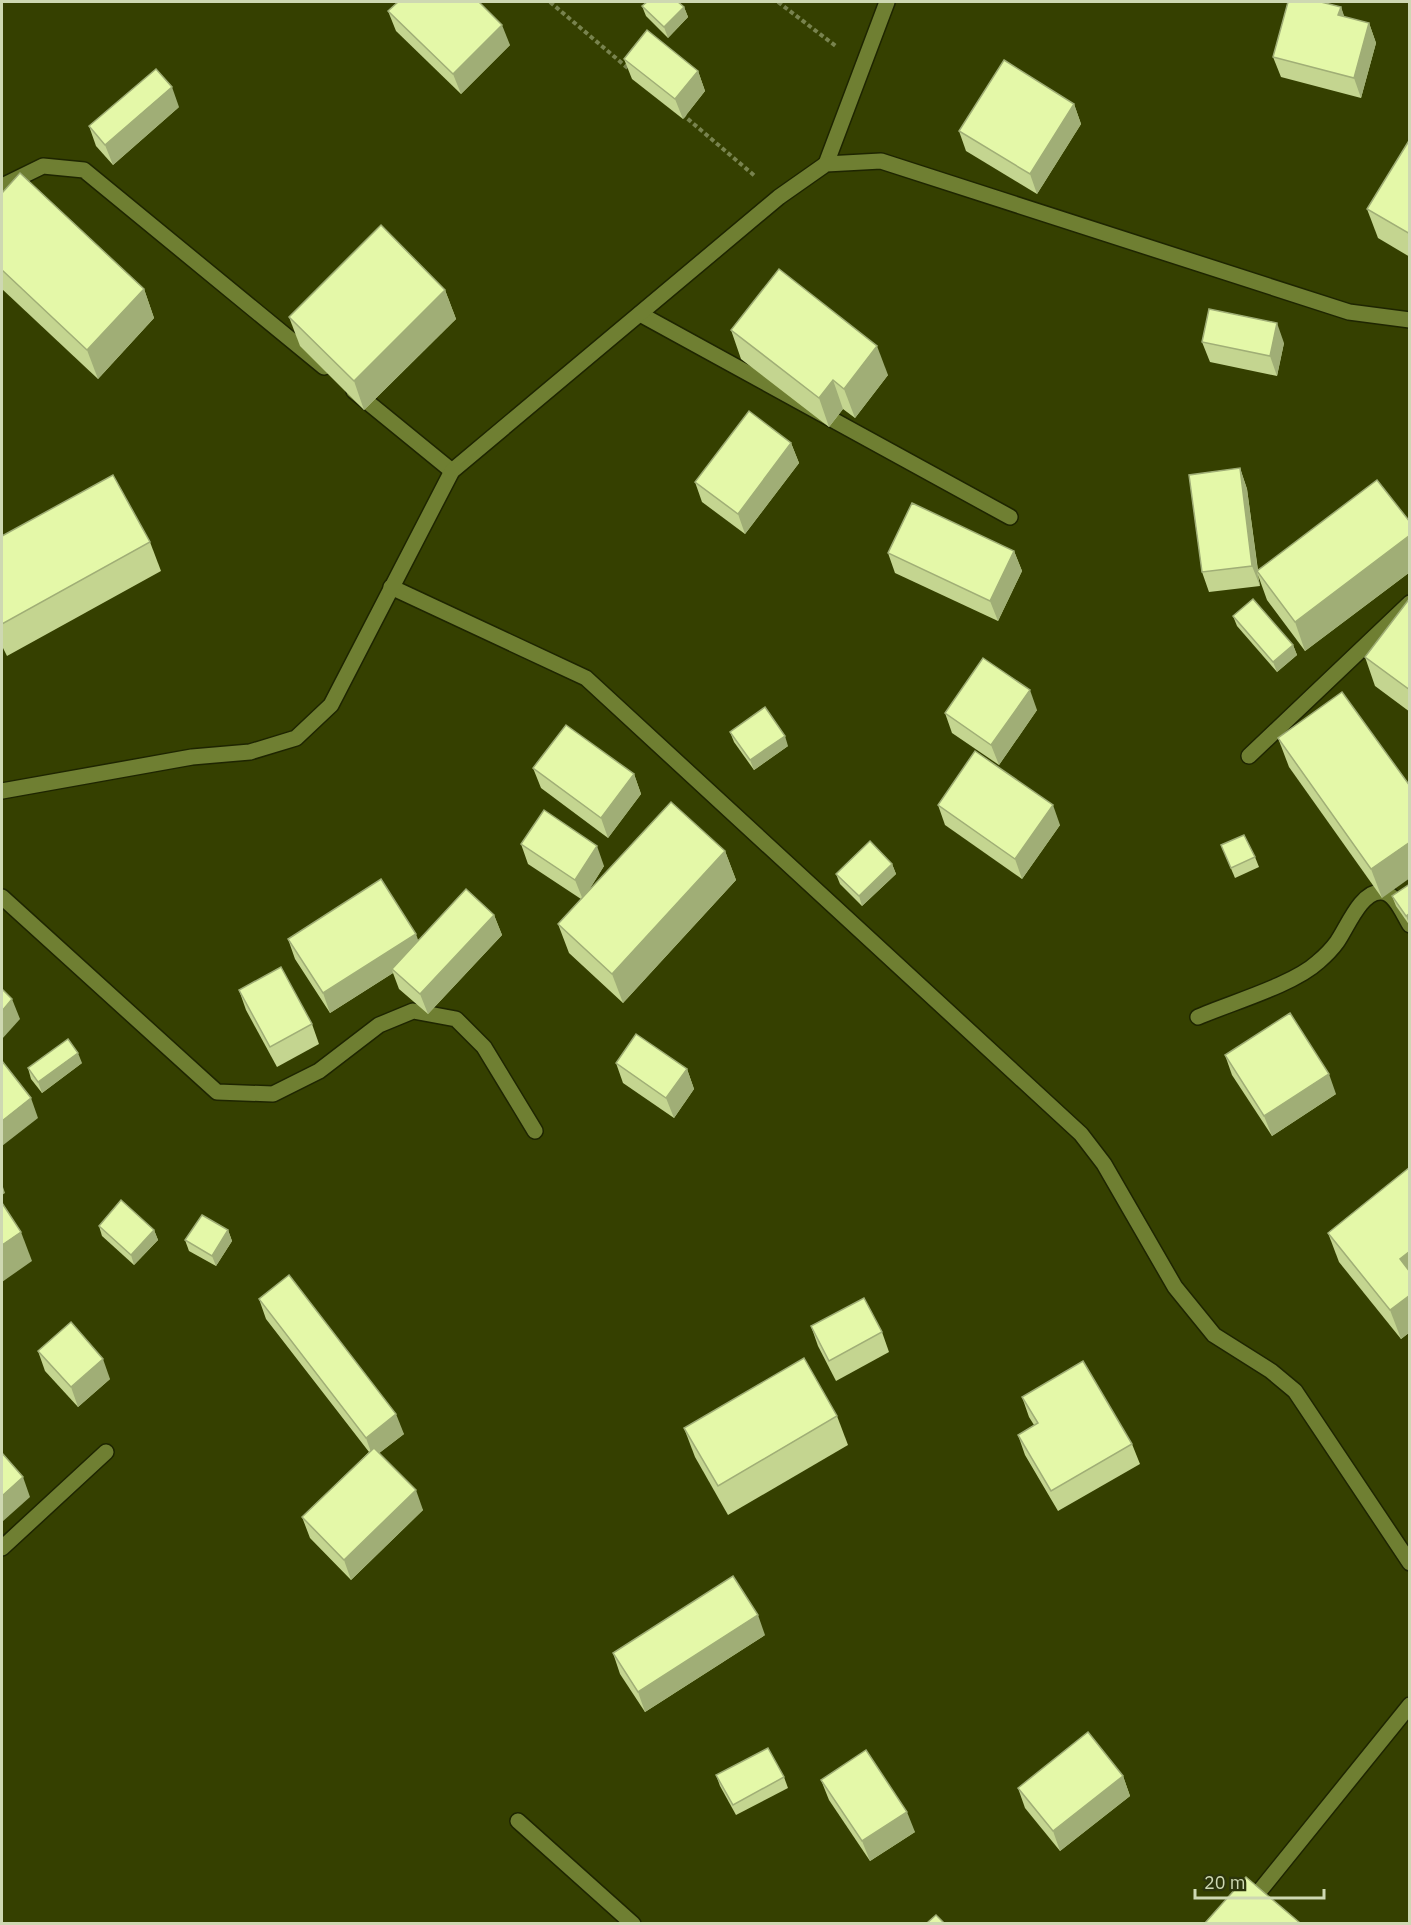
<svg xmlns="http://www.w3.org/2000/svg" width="1411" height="1925" viewBox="0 0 1411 1925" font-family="'IBM Plex Sans',sans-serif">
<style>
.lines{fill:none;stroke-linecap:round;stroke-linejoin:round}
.minor-casing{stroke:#1e2500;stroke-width:18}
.path{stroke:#78834e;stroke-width:4;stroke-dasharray:4.5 3;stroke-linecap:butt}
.minor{stroke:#6f7f32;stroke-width:15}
.wall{fill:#c4d590}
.shaded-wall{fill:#a0ae76}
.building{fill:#e4f8a8;stroke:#a0ae76;stroke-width:1.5}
</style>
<rect width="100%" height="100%" fill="#354000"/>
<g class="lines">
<g class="minor-casing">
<g id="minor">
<polyline points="826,164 887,2"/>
<polyline points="2,186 43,166 84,170 324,367"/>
<polyline points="640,314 1010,517"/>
<polyline points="354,391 452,471"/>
<polyline points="391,587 586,678 1081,1134 1104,1164 1175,1287 1214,1335 1271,1371 1295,1391 1410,1563"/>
<polyline points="1249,756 1410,603"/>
<polyline points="2,791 192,757 250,752 296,738 331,705 452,471 779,197 826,164 881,161 1349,312 1410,320"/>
<polyline points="2,897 217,1092 273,1094 319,1071 379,1025 413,1011 456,1019 484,1047 535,1131"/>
<path d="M1198,1017c32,-14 95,-32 120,-55 7,-6 14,-13 19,-20 10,-14 24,-51 44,-50 14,0 22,22 29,33"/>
<polyline points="2,1548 106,1452"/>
<polyline points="518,1821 633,1924"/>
<polyline points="1233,1924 1410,1705"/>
</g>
</g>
<g class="path">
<polyline points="550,2 630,70"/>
<polyline points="778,2 837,47"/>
<polyline points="682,114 756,177"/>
</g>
<use href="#minor" class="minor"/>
</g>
<g class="wall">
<polygon points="642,6 684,7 688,17 668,38 646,16"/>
<polygon points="1341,7 1344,17 1369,23 1376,43 1361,98 1281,77 1273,57"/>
<polygon points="388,11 510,45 461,94 396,31"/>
<polygon points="624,59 698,71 705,91 683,119 632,79"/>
<polygon points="1074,104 1081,124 1037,194 966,151 959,131"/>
<polygon points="179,107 113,165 96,146 89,126"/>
<polygon points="1410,139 1410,257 1378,238 1367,209"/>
<polygon points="2,193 144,289 154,318 98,379 2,289"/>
<polygon points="445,290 456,319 364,410 300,346 289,317"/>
<polygon points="731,330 888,375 855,418 843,409 829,427 741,359"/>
<polygon points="1202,342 1284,343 1277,376 1210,362"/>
<polygon points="791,443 799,463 745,534 702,502 695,482"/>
<polygon points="1240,468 1247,489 1258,570 1410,522 1410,572 1305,651 1267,600 1258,575 1260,586 1209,592 1202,572"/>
<polygon points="2,536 150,542 161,571 7,656 2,646"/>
<polygon points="1014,551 1022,571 998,621 895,573 888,553"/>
<polygon points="1410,598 1410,712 1375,686 1365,657"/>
<polygon points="1233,616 1293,645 1297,655 1277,672 1237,626"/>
<polygon points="1037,710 999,765 952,733 945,713"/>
<polygon points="730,732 788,746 754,770 734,742"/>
<polygon points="1278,738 1410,786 1382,898 1289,767"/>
<polygon points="533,768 634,774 641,794 608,838 541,788"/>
<polygon points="938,805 1060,825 1022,879 945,825"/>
<polygon points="521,844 604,866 587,893 725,851 736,880 623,1003 569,953 558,924 581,899 528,864"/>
<polygon points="1221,845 1255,857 1259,867 1235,878"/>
<polygon points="892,864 896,874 862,906 840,884 836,874"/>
<polygon points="1410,884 1410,926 1396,906 1392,896"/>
<polygon points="494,915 502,935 428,1014 399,989 393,973 330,1013 295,959 288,939 418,940"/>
<polygon points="239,990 312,1024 319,1044 277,1067 246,1010"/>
<polygon points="1225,1055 1336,1094 1272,1136 1232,1075"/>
<polygon points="82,1063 42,1093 31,1079 28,1068"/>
<polygon points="616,1063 687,1069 694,1089 674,1118 623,1083"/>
<polygon points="1410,1167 1410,1332 1401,1339 1339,1262 1328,1233"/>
<polygon points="99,1226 154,1230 158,1240 134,1265 102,1236"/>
<polygon points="228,1230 232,1241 216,1266 189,1251 185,1240"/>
<polygon points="259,1299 404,1434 379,1453 423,1510 351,1580 310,1538 302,1517 369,1452 266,1319"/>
<polygon points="811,1326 882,1332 889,1352 836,1381 818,1346"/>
<polygon points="38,1351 110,1379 78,1407 45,1371"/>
<polygon points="1022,1397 1132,1444 1140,1464 1058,1511 1025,1455 1018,1435 1034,1425 1029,1417"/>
<polygon points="837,1416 848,1445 728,1515 695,1457 684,1428"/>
<polygon points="765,1635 645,1712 620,1674 613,1653"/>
<polygon points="716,1775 784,1777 788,1788 736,1815 720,1786"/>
<polygon points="1123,1776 1130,1796 1060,1851 1025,1808 1018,1788"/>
<polygon points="821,1780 915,1832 870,1861 829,1800"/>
</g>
<g class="shaded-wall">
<polygon points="684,7 688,17 668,38 664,27"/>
<polygon points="1341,7 1348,27 1338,15"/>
<polygon points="1369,23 1376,43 1361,98 1354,78"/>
<polygon points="502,25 510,45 461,94 453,74"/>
<polygon points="698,71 705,91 683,119 675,99"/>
<polygon points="172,87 179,107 113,165 105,145"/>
<polygon points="1074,104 1081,124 1037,194 1030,174"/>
<polygon points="144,289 154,318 98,379 87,350"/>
<polygon points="445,290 456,319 364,410 354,381"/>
<polygon points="1277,323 1284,343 1277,376 1270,356"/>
<polygon points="877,346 888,375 855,418 844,389"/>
<polygon points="833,380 843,409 829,427 819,398"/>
<polygon points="791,443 799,463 745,534 738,514"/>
<polygon points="1240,468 1247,489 1258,572 1257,571 1260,586 1252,566"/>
<polygon points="1410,535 1410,572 1305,651 1295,622"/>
<polygon points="1014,551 1022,571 998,621 990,601"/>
<polygon points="1293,645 1297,655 1277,672 1273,662"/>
<polygon points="1030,690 1037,710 999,765 991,745"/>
<polygon points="785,736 788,746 754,770 750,760"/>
<polygon points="634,774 641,794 608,838 601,818"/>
<polygon points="1053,805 1060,825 1022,879 1015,859"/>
<polygon points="1410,842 1410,878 1382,898 1371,869"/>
<polygon points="597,846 604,866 583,900 575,880"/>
<polygon points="725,851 736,880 623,1003 612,974"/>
<polygon points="892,864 896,874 862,906 859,896"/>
<polygon points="1410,913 1410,926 1406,916"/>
<polygon points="494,915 502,935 428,1014 420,994"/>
<polygon points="416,934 423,954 392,969 393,973 330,1013 323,993"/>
<polygon points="12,999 20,1019 2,1039 2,1011"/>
<polygon points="78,1053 82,1063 42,1093 38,1082"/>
<polygon points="687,1069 694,1089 674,1118 666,1098"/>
<polygon points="1329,1074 1336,1094 1272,1136 1264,1116"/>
<polygon points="31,1098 38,1118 2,1146 2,1121"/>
<polygon points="2,1184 5,1193 2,1195"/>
<polygon points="154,1230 158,1240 134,1265 131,1255"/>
<polygon points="228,1230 232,1241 216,1266 212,1256"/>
<polygon points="21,1232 32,1261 2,1282 2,1245"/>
<polygon points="1410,1251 1410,1286 1400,1259"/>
<polygon points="1410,1295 1410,1332 1401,1339 1390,1310"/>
<polygon points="103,1359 110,1379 78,1407 71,1387"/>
<polygon points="396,1414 404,1434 373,1458 366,1438"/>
<polygon points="23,1477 30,1497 2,1522 2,1496"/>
<polygon points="416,1490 423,1510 351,1580 344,1560"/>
<polygon points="758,1615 765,1635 645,1712 638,1692"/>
<polygon points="1123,1776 1130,1796 1060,1851 1053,1831"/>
<polygon points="907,1812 915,1832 870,1861 862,1841"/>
</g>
<g class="building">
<polygon points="398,2 479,2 502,25 453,74 388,11"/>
<polygon points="647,2 678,2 684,7 664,27 642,6"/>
<polygon points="1288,2 1321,2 1341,7 1338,15 1369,23 1354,78 1273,57"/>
<polygon points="647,30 698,71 675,99 624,59"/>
<polygon points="1004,60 1074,104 1030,174 959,131"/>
<polygon points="156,69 172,87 105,145 89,126"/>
<polygon points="1410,139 1410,234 1367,209"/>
<polygon points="20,173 144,289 87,350 2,270 2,193"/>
<polygon points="381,225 445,290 354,381 289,317"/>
<polygon points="779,269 877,346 844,389 833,380 819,398 731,330"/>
<polygon points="1209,309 1277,323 1270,356 1202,342"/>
<polygon points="749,411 791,443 738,514 695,482"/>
<polygon points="1240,468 1252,566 1202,572 1189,475"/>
<polygon points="113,475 150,542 2,624 2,536"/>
<polygon points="1377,480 1410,522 1410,535 1295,622 1257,571"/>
<polygon points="912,503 1014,551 990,601 888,553"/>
<polygon points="1410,598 1410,690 1365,657"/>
<polygon points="1253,599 1293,645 1273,662 1233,616"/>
<polygon points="983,658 1030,690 991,745 945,713"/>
<polygon points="1342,692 1410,786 1410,842 1371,869 1278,738"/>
<polygon points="765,707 785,736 750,760 730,732"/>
<polygon points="566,725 634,774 601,818 533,768"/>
<polygon points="975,751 1053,805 1015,859 938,805"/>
<polygon points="671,802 725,851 612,974 558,924"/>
<polygon points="544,810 597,846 575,880 521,844"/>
<polygon points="1244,835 1255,857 1231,868 1221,845"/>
<polygon points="870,841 892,864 859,896 836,874"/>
<polygon points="381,879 416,934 323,993 288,939"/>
<polygon points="1410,884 1410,913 1406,916 1392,896"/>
<polygon points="466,889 494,915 420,994 392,969"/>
<polygon points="281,967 312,1024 270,1047 239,990"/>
<polygon points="2,989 12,999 2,1011"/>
<polygon points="1290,1013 1329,1074 1264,1116 1225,1055"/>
<polygon points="636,1034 687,1069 666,1098 616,1063"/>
<polygon points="68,1039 78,1053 38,1082 28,1068"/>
<polygon points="2,1061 31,1098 2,1121"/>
<polygon points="1410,1167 1410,1251 1400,1259 1410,1272 1410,1295 1390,1310 1328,1233"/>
<polygon points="121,1200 154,1230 131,1255 99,1226"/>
<polygon points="2,1203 21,1232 2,1245"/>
<polygon points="202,1215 228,1230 212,1256 185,1240"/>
<polygon points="289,1275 396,1414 366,1438 259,1299"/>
<polygon points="864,1298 882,1332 829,1361 811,1326"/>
<polygon points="71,1322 103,1359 71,1387 38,1351"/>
<polygon points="804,1358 837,1416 718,1486 684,1428"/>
<polygon points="1083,1361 1132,1444 1051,1491 1018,1435 1038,1423 1022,1397"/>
<polygon points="374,1448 416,1490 344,1560 302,1517"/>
<polygon points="2,1453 23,1477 2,1496"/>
<polygon points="733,1576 758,1615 638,1692 613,1653"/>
<polygon points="1088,1732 1123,1776 1053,1831 1018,1788"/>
<polygon points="768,1748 784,1777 733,1805 716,1775"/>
<polygon points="866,1750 907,1812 862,1841 821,1780"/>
<polygon points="1246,1877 1300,1923 1205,1923"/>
<polygon points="936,1915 944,1923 927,1923"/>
</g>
<rect width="1411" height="1925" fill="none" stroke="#ced8b2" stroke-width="6"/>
<path d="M1195 1889v9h129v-9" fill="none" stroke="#ced8b2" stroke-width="3"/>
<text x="1204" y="1889" font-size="18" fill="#ced8b2" stroke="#2c350b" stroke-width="4.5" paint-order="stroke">20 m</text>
</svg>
